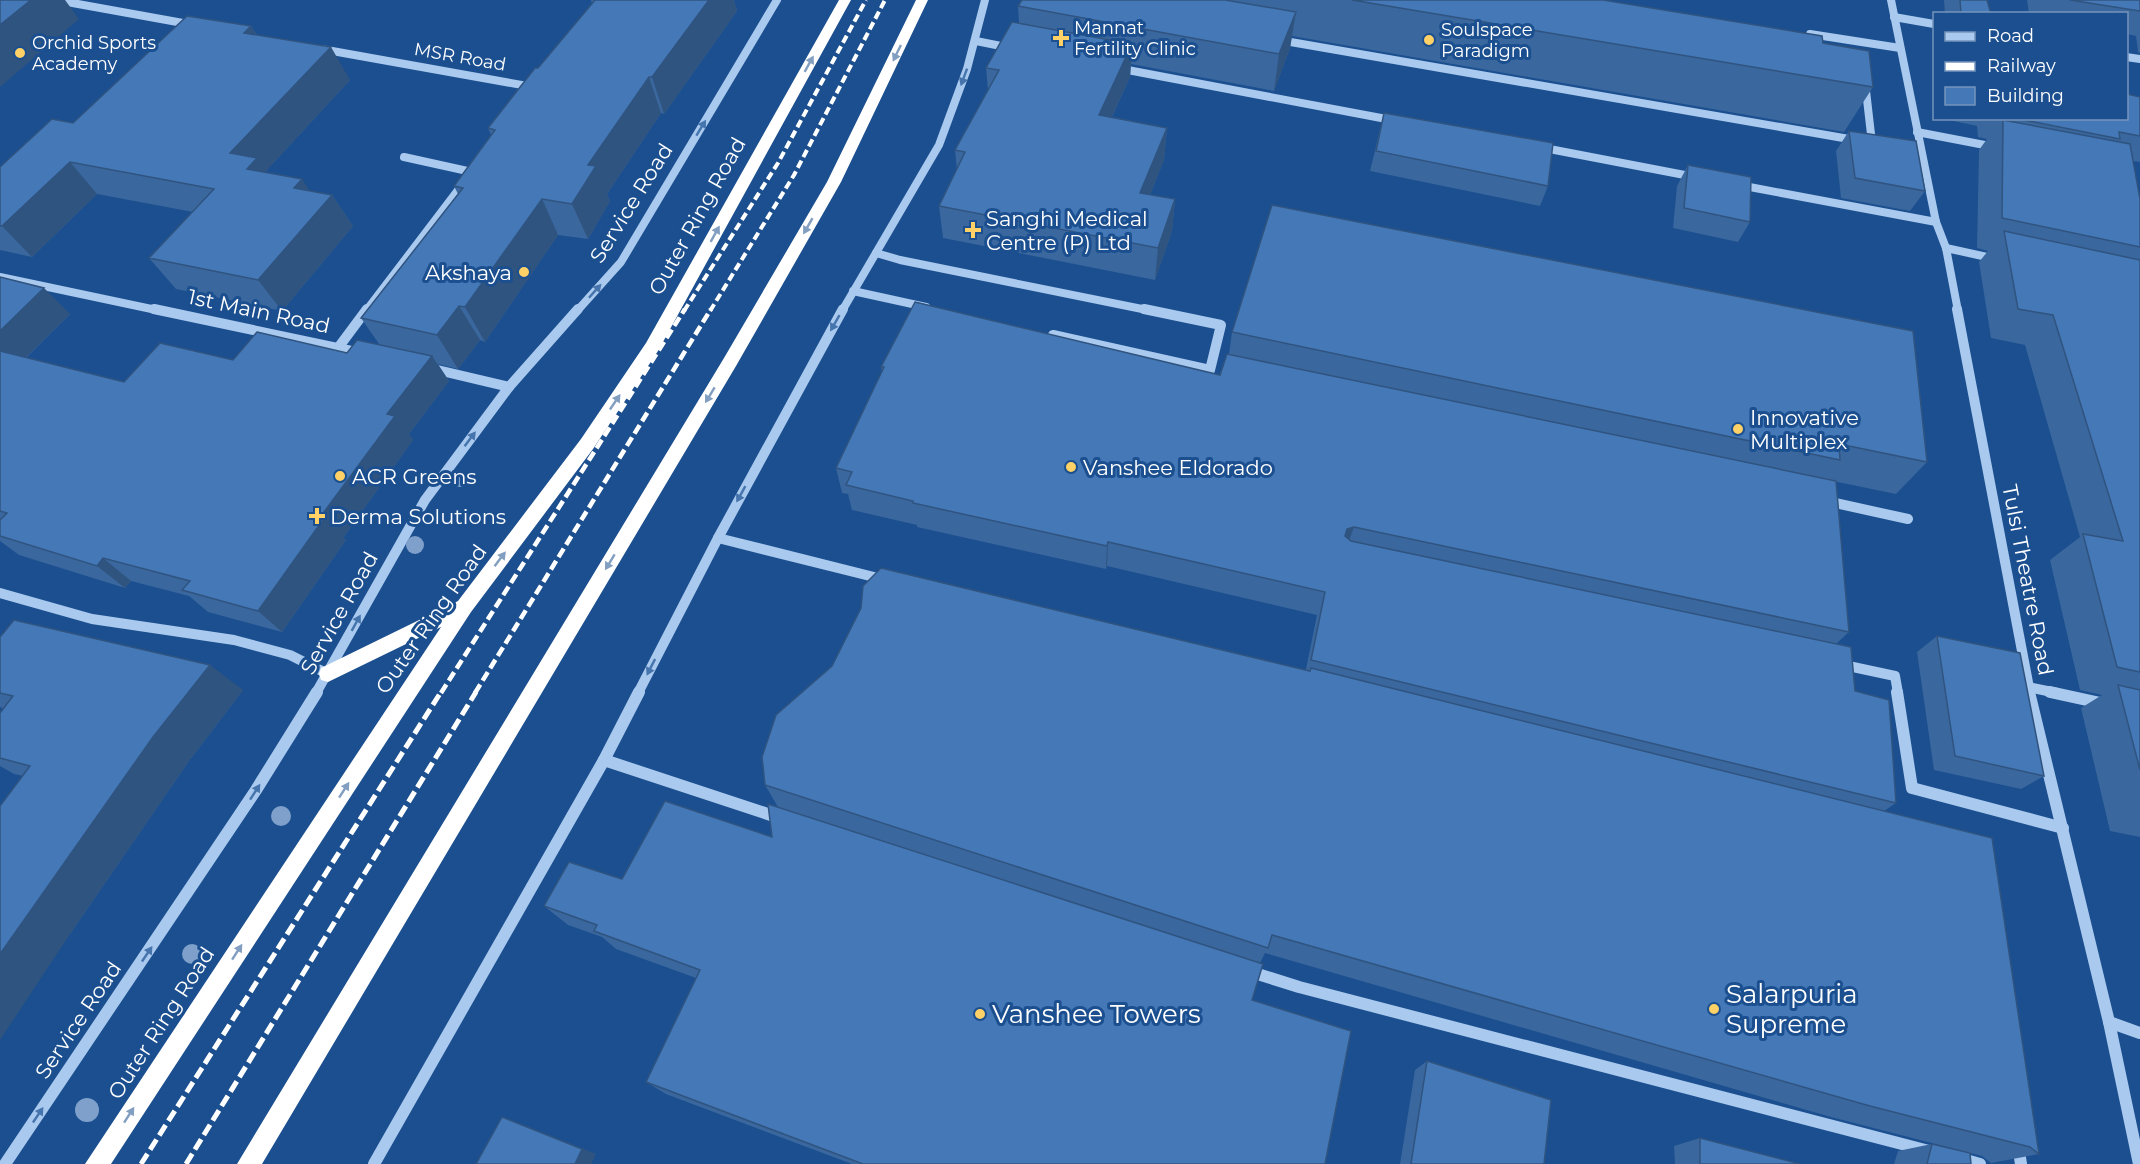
<svg xmlns="http://www.w3.org/2000/svg" width="2140" height="1164" viewBox="0 0 2140 1164" font-family="Montserrat,sans-serif">
<style>
.lines{fill:none;stroke-linecap:round;stroke-linejoin:round}
.minor-far2{stroke:#a9c9ee;stroke-width:8}
.minor-far1{stroke:#a9c9ee;stroke-width:10}
.minor{stroke:#a9c9ee;stroke-width:12}
.highway{fill:#fff;fill-rule:evenodd}
.rail-far2{stroke:#fff;stroke-width:4;stroke-dasharray:8 4;stroke-linecap:butt}
.rail-far1{stroke:#fff;stroke-width:4.5;stroke-dasharray:10 4.5;stroke-linecap:butt}
.rail{stroke:#fff;stroke-width:5;stroke-dasharray:12 5;stroke-linecap:butt}
.tree{fill:#7ea0ca}
.wall{fill:#3a679d}
.shaded-wall{fill:#305480}
.building{fill:#4478b7;stroke:#305480;stroke-width:1.5}
.oneway{fill:#829ec1}
.oneway2{fill:#4674ac}
.poi-dot{fill:#ffd166;stroke:#1b4f8f;stroke-width:2}
.labels{text-anchor:middle;dominant-baseline:central;stroke-width:6;stroke-linejoin:round;paint-order:stroke}
.far-poi-label{font-size:18px;fill:#fff;stroke:#1b4f8f;text-anchor:start}
.far-street-label{font-size:18px;fill:#fff;stroke:#1b4f8f}
.street-label{font-size:21px;fill:#fff;stroke:#1b4f8f}
.poi-label{font-size:21px;fill:#fff;stroke:#1b4f8f;text-anchor:start}
.near-poi-label{font-size:26px;fill:#fff;stroke:#1b4f8f;text-anchor:start}
</style>
<rect width="100%" height="100%" fill="#1b4f8f"/>
<g class="lines">
<g class="minor-far2">
<polyline points="56,0 194,25"/>
<polyline points="1891,0 1936,222 1946,248 1958,311"/>
<polyline points="1894,17 1934,24"/>
<polyline points="1810,34 1900,48"/>
<polyline points="1279,40 1872,143 1865,82"/>
<polyline points="976,41 1011,48"/>
<polyline points="321,49 533,87"/>
<polyline points="2126,57 2140,59"/>
<polyline points="1117,68 1397,121"/>
<polyline points="1917,132 1995,147"/>
<polyline points="1539,147 1695,177"/>
<polyline points="404,157 472,172"/>
<polyline points="1739,185 1936,222"/>
<polyline points="1946,248 1996,259"/>
<polyline points="876,253 900,260 1152,311"/>
<polyline points="0,277 161,311"/>
<polyline points="853,291 926,307"/>
<polyline points="366,311 465,181"/>
<polyline points="577,311 621,262 777,0"/>
<polyline points="842,311 939,145 967,69 985,0"/>
</g>
<g class="minor-far1">
<polyline points="154,309 361,353"/>
<polyline points="1957,309 2030,693"/>
<polyline points="1053,335 1210,370 1221,325 1144,309"/>
<polyline points="338,348 367,309"/>
<polyline points="429,368 509,387"/>
<polyline points="1826,501 1908,519"/>
<polyline points="718,538 886,580"/>
<polyline points="0,593 92,619 234,640 290,655 328,674"/>
<polyline points="1839,664 1895,676 1898,693"/>
<polyline points="2028,687 2057,693"/>
<polyline points="316,693 425,500 509,387 578,309"/>
<polyline points="638,693 718,538 843,309"/>
</g>
<g class="minor">
<polyline points="1897,692 1912,788 2063,828"/>
<polyline points="2029,692 2109,1022 2139,1164"/>
<polyline points="2050,692 2105,704"/>
<polyline points="604,760 783,819"/>
<polyline points="1248,971 1299,987 1929,1151"/>
<polyline points="2109,1022 2140,1033"/>
<polyline points="2018,1145 2021,1164"/>
<polyline points="1959,1158 1980,1164"/>
<polyline points="5,1164 256,790 317,692"/>
<polyline points="374,1164 604,760 639,692"/>
</g>
<g class="highway">
<polygon points="839,0 851,0 658,351 593,449 471,612 111,1164 85,1164 441,627 328,682 321,680 319,674 321,668 458,601 581,439 646,343"/>
<polygon points="916,0 928,0 841,182 736,366 262,1164 237,1164 724,358 827,182"/>
</g>
<g class="rail-far2">
<polyline points="684,311 778,163 866,0"/>
<polyline points="710,311 794,175 885,0"/>
</g>
<g class="rail-far1">
<polyline points="441,693 685,309"/>
<polyline points="475,693 711,309"/>
</g>
<g class="rail">
<polyline points="141,1164 441,692"/>
<polyline points="186,1164 476,692"/>
</g>
</g>
<g class="tree">
<circle cx="460" cy="479" r="8"/>
<circle cx="415" cy="545" r="9"/>
<circle cx="281" cy="816" r="10"/>
<circle cx="192" cy="954" r="10"/>
<circle cx="87" cy="1110" r="12"/>
</g>
<g class="wall">
<polygon points="591,0 734,0 737,11 664,114 661,113 607,194 610,201 588,239 558,235 485,342 480,340 458,369 438,364 449,381 409,434 413,440 343,538 346,540 282,632 208,612 189,596 131,581 125,588 19,555 0,541 0,277 70,314 26,358 124,382 233,360 347,353 379,344 361,318 458,194 454,186 491,135 488,128 592,4"/>
<polygon points="1022,0 1603,0 1823,43 1873,87 1844,132 1292,36 1290,48 1274,91 1131,64 1130,77 1112,117 1167,128 1164,160 1150,195 1175,199 1172,231 1155,280 943,238 939,206 957,170 955,150 988,90 986,68 1019,23 1018,6"/>
<polygon points="1944,0 1987,0 1991,14 1945,14"/>
<polygon points="2027,0 2140,0 2140,53 2138,52 2136,36 2127,34 2127,14 2029,14"/>
<polygon points="251,26 257,35 350,80 266,171 267,173 310,191 332,195 353,226 282,311 176,289 149,258 193,212 97,194 32,257 0,250 0,167 73,123"/>
<polygon points="2140,97 2140,162 2133,161 2140,199 2140,837 2110,831 2081,708 2102,695 2080,690 2050,560 2080,537 2025,345 1991,338 1979,262 1988,251 1977,248 1979,150 1987,139 1978,137 1977,126 1949,120 1949,118 2127,118"/>
<polygon points="1384,113 1548,186 1540,206 1370,171"/>
<polygon points="1849,131 1925,191 1910,211 1841,198 1836,151"/>
<polygon points="1688,165 1750,222 1738,242 1673,228 1677,186"/>
<polygon points="1272,205 1927,462 1896,494 1823,479 1849,632 1836,644 1855,691 1896,803 1884,811 2039,1154 1991,1163 1982,1156 1831,1117 1265,953 1260,963 1252,1000 1325,1164 852,1164 666,1094 646,1082 696,978 616,949 602,937 568,925 544,906 622,879 772,837 778,807 765,785 1306,669 1317,615 1107,566 1106,569 917,527 917,525 852,510 848,494 842,493 836,468 882,372 881,367 1220,375 1229,354 1232,332"/>
<polygon points="1937,636 2044,776 2021,789 1934,770 1917,652"/>
<polygon points="0,637 243,690 189,761 70,934 23,776 14,774 0,766 0,713 4,709 0,707"/>
<polygon points="1427,1061 1544,1164 1400,1164 1415,1070"/>
<polygon points="1700,1138 1800,1164 1675,1164 1674,1146"/>
<polygon points="1932,1144 1971,1164 1894,1164 1898,1151"/>
</g>
<g class="shaded-wall">
<polygon points="31,0 65,0 79,19 0,87 0,25"/>
<polygon points="709,0 734,0 737,11 664,114 652,77"/>
<polygon points="1296,12 1290,48 1274,91 1279,54"/>
<polygon points="251,26 271,58 244,33"/>
<polygon points="1132,44 1130,77 1098,147 1099,115"/>
<polygon points="331,47 350,80 266,171 279,190 269,201 230,153"/>
<polygon points="649,77 661,113 607,194 610,201 588,239 572,204 588,165"/>
<polygon points="1167,128 1164,160 1138,225 1140,193"/>
<polygon points="70,162 97,194 32,257 2,226"/>
<polygon points="302,179 321,208 332,195 353,226 282,311 258,280 294,188"/>
<polygon points="542,199 558,235 485,342 465,307"/>
<polygon points="1175,199 1172,231 1155,280 1158,248"/>
<polygon points="44,288 70,314 11,372 0,362 0,331"/>
<polygon points="459,306 480,340 458,369 437,335"/>
<polygon points="432,356 449,381 409,434 413,440 343,538 346,540 282,632 258,611 387,414"/>
<polygon points="1354,527 1345,551 1339,553 1347,529"/>
<polygon points="1108,542 1107,566 1106,569 1107,546"/>
<polygon points="103,558 131,581 125,588 97,566"/>
<polygon points="210,665 243,690 189,761 70,934 0,1040 0,954 153,737"/>
<polygon points="518,1123 596,1154 591,1164 575,1164"/>
</g>
<g class="building">
<polygon points="0,0 31,0 0,25"/>
<polygon points="595,0 709,0 652,77 649,77 588,165 596,166 572,204 542,199 465,307 459,306 437,335 361,318 463,188 454,186 495,130 488,128 535,68 538,68"/>
<polygon points="1022,0 1225,0 1296,12 1279,54 1018,6"/>
<polygon points="1352,0 1603,0 1822,36 1823,43 1869,51 1873,87"/>
<polygon points="1960,0 1987,0 1991,14 1961,14"/>
<polygon points="2070,0 2140,0 2140,11"/>
<polygon points="187,16 251,26 244,33 331,47 230,153 257,158 247,169 302,179 294,188 332,195 258,280 149,258 214,189 70,162 2,226 0,226 0,167 52,119 73,123"/>
<polygon points="1012,22 1132,44 1099,115 1167,128 1140,193 1175,199 1158,248 939,206 965,152 955,150 999,70 986,68"/>
<polygon points="2127,94 2140,97 2140,136 2119,132 2120,139 2014,118 2127,118"/>
<polygon points="1384,113 1553,143 1548,186 1376,151"/>
<polygon points="2003,120 2130,144 2140,199 2140,247 2002,218"/>
<polygon points="1849,131 1916,141 1925,191 1855,178"/>
<polygon points="1688,165 1751,177 1750,222 1684,208"/>
<polygon points="1272,205 1913,331 1927,462 1839,444 1840,460 1232,332"/>
<polygon points="2004,231 2140,260 2140,672 2117,667 2083,534 2123,541 2053,315 2018,309"/>
<polygon points="0,277 44,288 0,331"/>
<polygon points="915,302 1220,375 1227,354 1836,481 1849,632 1354,527 1347,529 1345,536 1351,541 1851,647 1855,691 1889,700 1896,803 1311,660 1325,592 1108,542 1107,546 913,503 913,501 846,485 852,472 836,468 884,367 881,367"/>
<polygon points="257,332 347,353 357,340 432,356 387,414 395,416 321,516 325,517 258,611 182,590 190,581 103,558 97,566 0,536 0,520 7,513 0,511 0,351 124,382 160,343 233,360"/>
<polygon points="881,568 1310,671 1311,668 1992,838 2039,1154 2030,1147 1870,1106 1272,935 1268,948 765,785 762,757 776,715 832,666 861,608 863,586"/>
<polygon points="14,620 210,665 153,737 0,954 0,806 30,766 0,758 0,713 13,696 0,693 0,637"/>
<polygon points="1937,636 2020,653 2044,776 1955,756"/>
<polygon points="2118,685 2140,690 2140,770"/>
<polygon points="665,801 772,837 768,804 1263,964 1252,1000 1351,1031 1325,1164 863,1164 646,1082 700,970 594,931 597,925 544,906 569,862 622,879"/>
<polygon points="1427,1061 1551,1100 1544,1164 1411,1164"/>
<polygon points="502,1117 582,1149 575,1164 476,1164"/>
<polygon points="1700,1138 1800,1164 1700,1164"/>
<polygon points="1932,1144 1970,1153 1971,1164 1927,1164"/>
</g>
<defs><path id="oneway-solid" d="M-6-.8H1V-3.2L6.5 0L1 3.2V.8H-6Z" transform="scale(1.5)"/></defs>
<g class="oneway">
<use href="#oneway-solid" transform="translate(897 53) rotate(116)"/>
<use href="#oneway-solid" transform="translate(809 64) rotate(-61)"/>
<use href="#oneway-solid" transform="translate(808 226) rotate(120)"/>
<use href="#oneway-solid" transform="translate(715 234) rotate(-61)"/>
<use href="#oneway-solid" transform="translate(710 395) rotate(121)"/>
<use href="#oneway-solid" transform="translate(615 402) rotate(-56)"/>
<use href="#oneway-solid" transform="translate(500 559) rotate(-53)"/>
<use href="#oneway-solid" transform="translate(610 562) rotate(121)"/>
<use href="#oneway-solid" transform="translate(344 790) rotate(-57)"/>
<use href="#oneway-solid" transform="translate(237 952) rotate(-57)"/>
<use href="#oneway-solid" transform="translate(129 1115) rotate(-57)"/>
</g>
<g class="oneway2">
<use href="#oneway-solid" transform="translate(964 77) rotate(110)"/>
<use href="#oneway-solid" transform="translate(701 128) rotate(-59)"/>
<use href="#oneway-solid" transform="translate(595 291) rotate(-48)"/>
<use href="#oneway-solid" transform="translate(835 323) rotate(120)"/>
<use href="#oneway-solid" transform="translate(470 439) rotate(-53)"/>
<use href="#oneway-solid" transform="translate(741 494) rotate(119)"/>
<use href="#oneway-solid" transform="translate(356 623) rotate(-61)"/>
<use href="#oneway-solid" transform="translate(651 667) rotate(117)"/>
<use href="#oneway-solid" transform="translate(255 792) rotate(-57)"/>
<use href="#oneway-solid" transform="translate(147 954) rotate(-56)"/>
<use href="#oneway-solid" transform="translate(38 1115) rotate(-56)"/>
</g>
<g class="poi-dot">
<path d="M1058 29h6v6h6v6h-6v6h-6v-6h-6v-6h6z"/>
<circle cx="1429" cy="40" r="6"/>
<circle cx="20" cy="53" r="6"/>
<path d="M970 221h6v6h6v6h-6v6h-6v-6h-6v-6h6z"/>
<circle cx="524" cy="272" r="6"/>
<circle cx="1738" cy="429" r="6"/>
<circle cx="1071" cy="467" r="6"/>
<circle cx="340" cy="476" r="6"/>
<path d="M314 507h6v6h6v6h-6v6h-6v-6h-6v-6h6z"/>
<circle cx="1714" cy="1009" r="6"/>
<circle cx="980" cy="1014" r="6"/>
</g>
<g class="labels">
<g class="far-poi-label">
<text x="1074" y="28">Mannat<tspan x="1074" dy="21">Fertility Clinic</tspan></text>
<text x="1441" y="30">Soulspace<tspan x="1441" dy="21">Paradigm</tspan></text>
<text x="32" y="43">Orchid Sports<tspan x="32" dy="21">Academy</tspan></text>
</g>
<g class="far-street-label">
<text transform="translate(460 57) rotate(10)">MSR Road</text>
</g>
<g class="street-label">
<text transform="translate(631 203) rotate(-58)">Service Road</text>
<text transform="translate(697 216) rotate(-61)">Outer Ring Road</text>
<text transform="translate(259 311) rotate(12)">1st Main Road</text>
<text transform="translate(2028 580) rotate(79)">Tulsi Theatre Road</text>
<text transform="translate(339 613) rotate(-61)">Service Road</text>
<text transform="translate(431 619) rotate(-55)">Outer Ring Road</text>
<text transform="translate(78 1020) rotate(-56)">Service Road</text>
<text transform="translate(161 1023) rotate(-57)">Outer Ring Road</text>
</g>
<g class="poi-label">
<text x="986" y="218">Sanghi Medical<tspan x="986" dy="24">Centre (P) Ltd</tspan></text>
<text x="512" y="272" text-anchor="end">Akshaya</text>
<text x="1750" y="417">Innovative<tspan x="1750" dy="24">Multiplex</tspan></text>
<text x="1083" y="467">Vanshee Eldorado</text>
<text x="352" y="476">ACR Greens</text>
<text x="330" y="516">Derma Solutions</text>
</g>
<g class="near-poi-label">
<text x="1726" y="994">Salarpuria<tspan x="1726" dy="30">Supreme</tspan></text>
<text x="992" y="1014">Vanshee Towers</text>
</g>
</g>
<rect x="1933" y="12" width="195" height="108" fill="#1b4f8f" stroke="#7695bc" stroke-width="1.5"/>
<rect x="1945" y="32" width="30" height="9" fill="#a9c9ee" stroke="#7695bc" stroke-width="1.5"/>
<text x="1987" y="42" font-size="18" fill="#ffffff">Road</text>
<rect x="1945" y="62" width="30" height="9" fill="#ffffff" stroke="#7695bc" stroke-width="1.5"/>
<text x="1987" y="72" font-size="18" fill="#ffffff">Railway</text>
<rect x="1945" y="87" width="30" height="18" fill="#4478b7" stroke="#7695bc" stroke-width="1.5"/>
<text x="1987" y="102" font-size="18" fill="#ffffff">Building</text>
</svg>
